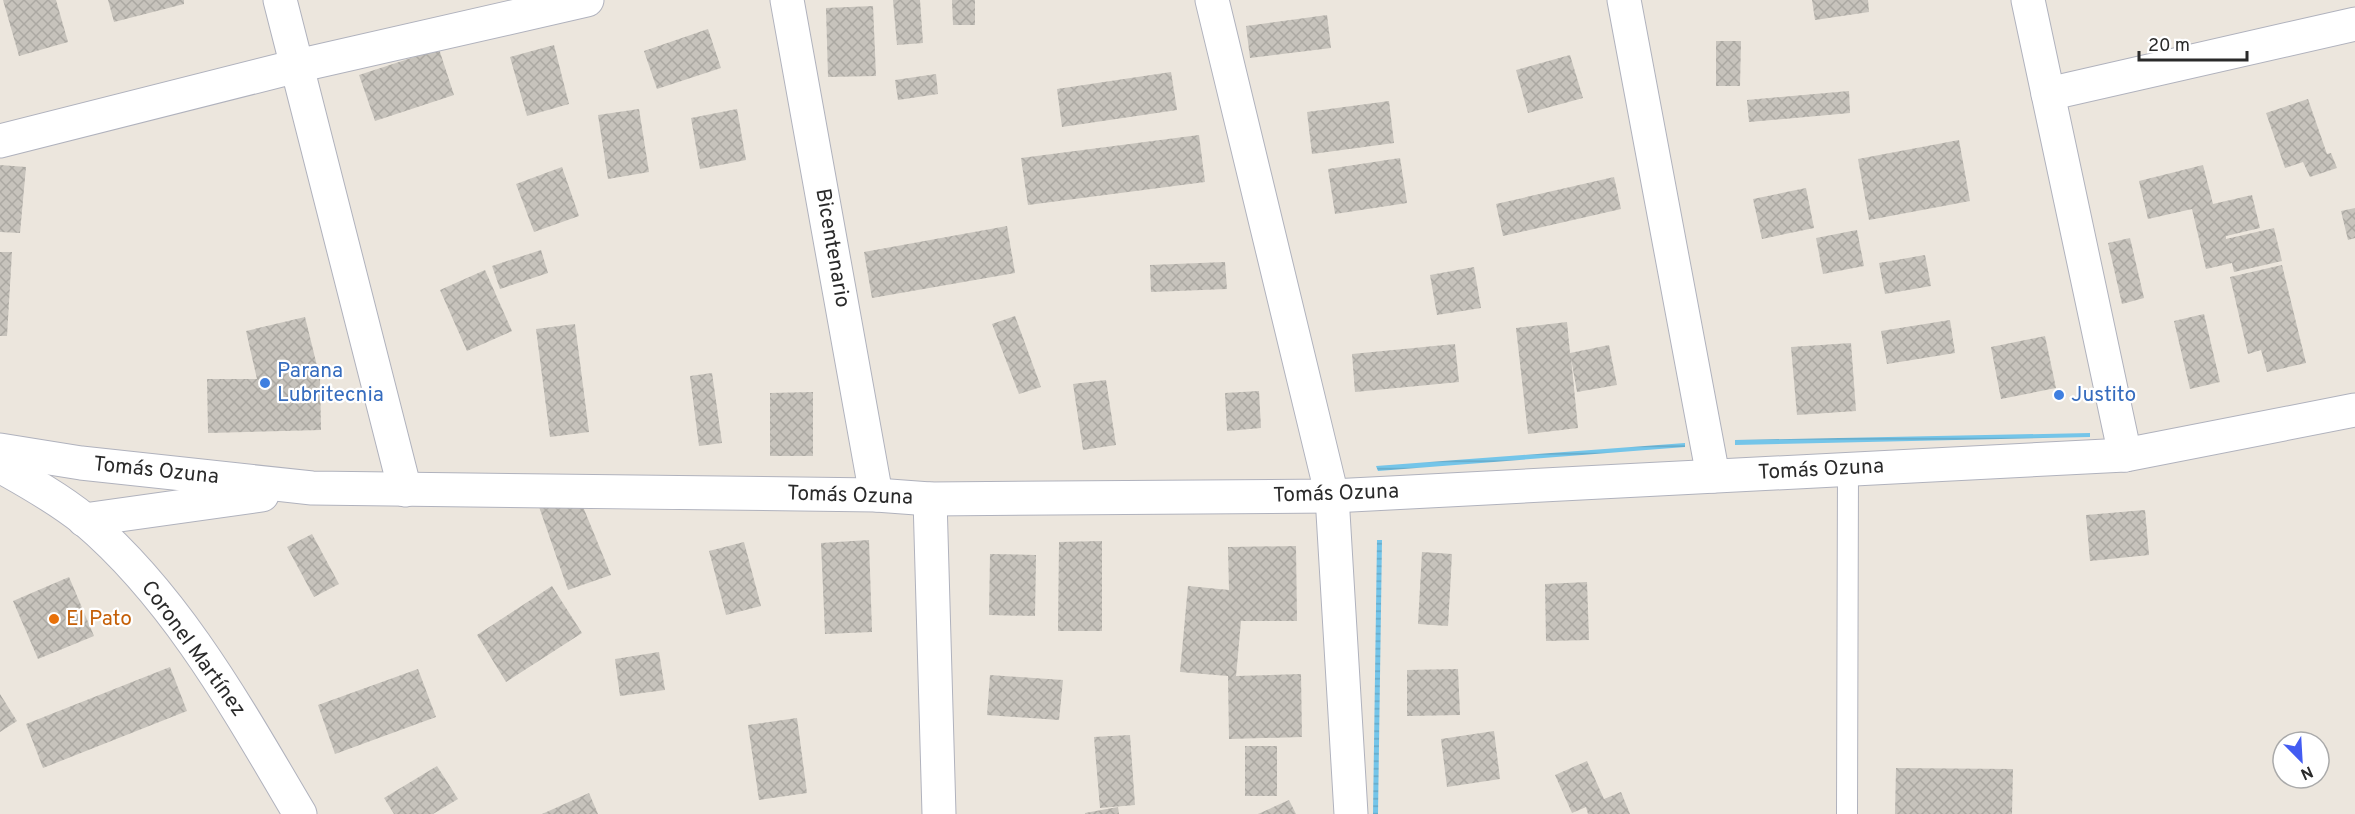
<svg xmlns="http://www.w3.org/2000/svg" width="2355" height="814" viewBox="0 0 2355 814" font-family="Overpass,sans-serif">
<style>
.water{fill:url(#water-rules)}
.building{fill:url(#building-cross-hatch)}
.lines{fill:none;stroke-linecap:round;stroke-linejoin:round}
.lane-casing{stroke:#b0b2bd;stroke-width:22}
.street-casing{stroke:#b0b2bd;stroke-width:35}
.secondary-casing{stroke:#b0b2bd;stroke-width:35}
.lane{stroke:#fff;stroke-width:20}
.street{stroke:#fff;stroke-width:33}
.secondary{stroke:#fff;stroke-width:33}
.shop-dot{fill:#3f7fe0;stroke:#fff;stroke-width:2}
.food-dot{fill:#e8710a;stroke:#fff;stroke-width:2}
.labels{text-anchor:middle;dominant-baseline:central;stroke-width:4.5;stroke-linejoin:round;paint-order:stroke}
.street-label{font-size:21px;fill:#2a2a2a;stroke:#fff}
.shop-label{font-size:21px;fill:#366cbe;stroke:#fff;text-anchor:start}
.food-label{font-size:21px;fill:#c56008;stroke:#fff;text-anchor:start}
</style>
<defs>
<pattern id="water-rules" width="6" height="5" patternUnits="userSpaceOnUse" patternTransform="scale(1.5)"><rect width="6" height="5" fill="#74c5e9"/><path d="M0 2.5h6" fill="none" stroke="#65a9c8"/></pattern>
<pattern id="building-cross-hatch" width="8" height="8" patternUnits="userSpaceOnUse" patternTransform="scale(1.5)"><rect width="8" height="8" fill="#c7c3bc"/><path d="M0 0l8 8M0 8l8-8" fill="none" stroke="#aba8a2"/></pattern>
</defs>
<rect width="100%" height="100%" fill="#ece6dd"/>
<g class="water">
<polygon points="2090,433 2090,437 1735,445 1735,440"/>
<polygon points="1685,443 1685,447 1378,471 1376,466"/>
<polygon points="1377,540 1382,540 1378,814 1373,814"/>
</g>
<g class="building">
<polygon points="3,0 56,0 68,42 19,56"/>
<polygon points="108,0 184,0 184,4 114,22"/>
<polygon points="893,0 920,0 923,43 897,45"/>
<polygon points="952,0 975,0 975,25 953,25"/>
<polygon points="1812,0 1868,0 1869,12 1815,20"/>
<polygon points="873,6 876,76 828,77 826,8"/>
<polygon points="1327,15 1331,48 1250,58 1246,26"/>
<polygon points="708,29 721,68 657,89 644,51"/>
<polygon points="1716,41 1741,41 1740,86 1716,86"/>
<polygon points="554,45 569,104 527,116 510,57"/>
<polygon points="439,49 454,95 375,121 359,75"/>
<polygon points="1570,55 1583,98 1528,113 1516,70"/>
<polygon points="1171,72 1177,110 1062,127 1057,89"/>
<polygon points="936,74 938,94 898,100 895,80"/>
<polygon points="1849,91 1850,113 1749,122 1747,100"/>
<polygon points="2308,99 2327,154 2331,153 2337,168 2310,177 2303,162 2285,168 2266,113"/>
<polygon points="1389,101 1394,143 1312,154 1307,112"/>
<polygon points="639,109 649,172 608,179 598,115"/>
<polygon points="737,109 746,160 700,169 691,118"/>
<polygon points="1199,135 1205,182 1028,205 1021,158"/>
<polygon points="1959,140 1970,201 1869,220 1858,159"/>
<polygon points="1400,158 1407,203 1335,214 1328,169"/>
<polygon points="0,165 26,167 20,233 0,232"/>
<polygon points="2203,165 2213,204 2252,195 2260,228 2226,236 2226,239 2274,228 2282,261 2234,272 2232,263 2206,269 2192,209 2148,219 2139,181"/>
<polygon points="562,167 579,216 534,232 516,184"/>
<polygon points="1614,177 1621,209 1503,236 1496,204"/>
<polygon points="1806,188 1814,228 1762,239 1753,199"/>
<polygon points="2355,208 2355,238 2348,240 2341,211"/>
<polygon points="1007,226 1015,273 872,298 864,252"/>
<polygon points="1857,230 1864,266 1823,274 1816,238"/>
<polygon points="2130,238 2144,298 2122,304 2108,243"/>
<polygon points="541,250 548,273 500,289 492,266"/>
<polygon points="0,252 12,252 7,336 0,336"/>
<polygon points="1925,255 1931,286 1885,294 1879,263"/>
<polygon points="1225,262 1227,289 1151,292 1150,265"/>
<polygon points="2282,265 2306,363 2267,372 2261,350 2248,354 2230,277"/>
<polygon points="1474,267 1481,308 1437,315 1430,275"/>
<polygon points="485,270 512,331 467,351 440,290"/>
<polygon points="2204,314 2220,382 2190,389 2174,321"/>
<polygon points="1015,316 1041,387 1019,394 992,324"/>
<polygon points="305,317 320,378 321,430 208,433 207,379 257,379 246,331"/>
<polygon points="1950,320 1955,353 1887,364 1881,331"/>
<polygon points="1567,322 1570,353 1609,345 1617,385 1577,392 1571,358 1578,428 1528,434 1516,328"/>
<polygon points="575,324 589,432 550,437 536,329"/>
<polygon points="2045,336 2056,388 2001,399 1991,347"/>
<polygon points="1851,343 1856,411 1797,415 1791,347"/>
<polygon points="1455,344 1459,382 1355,392 1352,354"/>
<polygon points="712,373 722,443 699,446 690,376"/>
<polygon points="1106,380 1116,445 1083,450 1073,384"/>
<polygon points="1259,391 1261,428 1227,431 1225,393"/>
<polygon points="813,392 813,456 770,456 770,393"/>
<polygon points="579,497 611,575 568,590 538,504"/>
<polygon points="2145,510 2149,555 2090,561 2086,515"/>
<polygon points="312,534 339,584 314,597 287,547"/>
<polygon points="869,540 872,632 825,634 821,543"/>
<polygon points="1102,541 1102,631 1058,631 1059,542"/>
<polygon points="744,542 761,606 726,615 709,551"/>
<polygon points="1296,546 1297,621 1241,621 1236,676 1301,674 1302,737 1229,739 1228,676 1180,672 1188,586 1229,590 1228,547"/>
<polygon points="1422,552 1452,554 1448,626 1418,624"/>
<polygon points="990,554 1036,555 1035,616 989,615"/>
<polygon points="69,577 94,636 38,659 13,601"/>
<polygon points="1587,582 1589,640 1546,641 1545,584"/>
<polygon points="552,586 582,633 506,682 477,635"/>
<polygon points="659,652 665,690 620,696 615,659"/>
<polygon points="170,667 187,711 43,768 26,724"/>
<polygon points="418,669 436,717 335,754 318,705"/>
<polygon points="1458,669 1460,715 1407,716 1407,670"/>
<polygon points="990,675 1063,680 1059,720 987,715"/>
<polygon points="0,694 17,721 0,732"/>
<polygon points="797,718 807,793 759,800 748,725"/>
<polygon points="1494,731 1500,779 1447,787 1441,739"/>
<polygon points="1130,735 1135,805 1100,808 1094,737"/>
<rect x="1245" y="746" width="32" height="50"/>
<polygon points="1587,761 1604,799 1621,792 1630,814 1588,814 1586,807 1572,813 1555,775"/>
<polygon points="437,766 458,799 433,814 394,814 384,798"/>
<polygon points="1896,768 2013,769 2012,814 1895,814"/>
<polygon points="589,793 598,814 542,814"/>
<polygon points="1289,800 1296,814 1258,814"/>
<polygon points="1118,807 1119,814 1085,814 1085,813"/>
</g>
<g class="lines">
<g class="lane-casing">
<polyline id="lane" points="1847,814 1848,468"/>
</g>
<g class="street-casing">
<g id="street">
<polyline points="280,0 405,490"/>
<polyline points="787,0 876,495"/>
<polyline points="1212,0 1332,496 1351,814"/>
<polyline points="1624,0 1713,476"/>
<polyline points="2028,0 2125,455"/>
<polyline points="2048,94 2355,24"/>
<polyline points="0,141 297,66 587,0"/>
<polyline points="930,499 939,814"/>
</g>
</g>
<g class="secondary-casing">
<g id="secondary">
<polyline points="0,450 81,463 312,488 876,495 930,499 1332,496 2125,455 2355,410"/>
<path d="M0,466c29,16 59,33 85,54 92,78 154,191 215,294"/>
<polyline points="84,520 262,495"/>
</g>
</g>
<use href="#lane" class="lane"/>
<use href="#street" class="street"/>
<use href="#secondary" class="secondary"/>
</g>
<g class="shop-dot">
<circle cx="265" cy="383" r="6"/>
<circle cx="2059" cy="395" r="6"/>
</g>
<circle class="food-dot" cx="54" cy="619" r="6"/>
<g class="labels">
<g class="street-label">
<text transform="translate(832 248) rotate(80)">Bicentenario</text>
<text transform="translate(1821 470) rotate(-3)">Tomás Ozuna</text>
<text transform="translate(156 471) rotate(6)">Tomás Ozuna</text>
<text transform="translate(1336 494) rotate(-2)">Tomás Ozuna</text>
<text transform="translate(850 496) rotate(2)">Tomás Ozuna</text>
<text transform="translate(193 649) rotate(54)">Coronel Martínez</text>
</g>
<g class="shop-label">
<text x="277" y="371">Parana<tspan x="277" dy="24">Lubritecnia</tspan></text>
<text x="2071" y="395">Justito</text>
</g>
<g class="food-label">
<text x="66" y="619">El Pato</text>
</g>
</g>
<g transform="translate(2301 760) rotate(156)"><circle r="28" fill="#ffffff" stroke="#aaaaaa" stroke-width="1.5"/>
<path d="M0-4.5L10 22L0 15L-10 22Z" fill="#435cf2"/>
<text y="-9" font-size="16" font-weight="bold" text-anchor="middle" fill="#2a2a2a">N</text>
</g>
<path d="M2139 51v9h108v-9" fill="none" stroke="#2a2a2a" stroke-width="3"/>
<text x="2148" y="51" font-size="18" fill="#2a2a2a" stroke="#ffffff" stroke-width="4.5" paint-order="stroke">20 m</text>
</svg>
